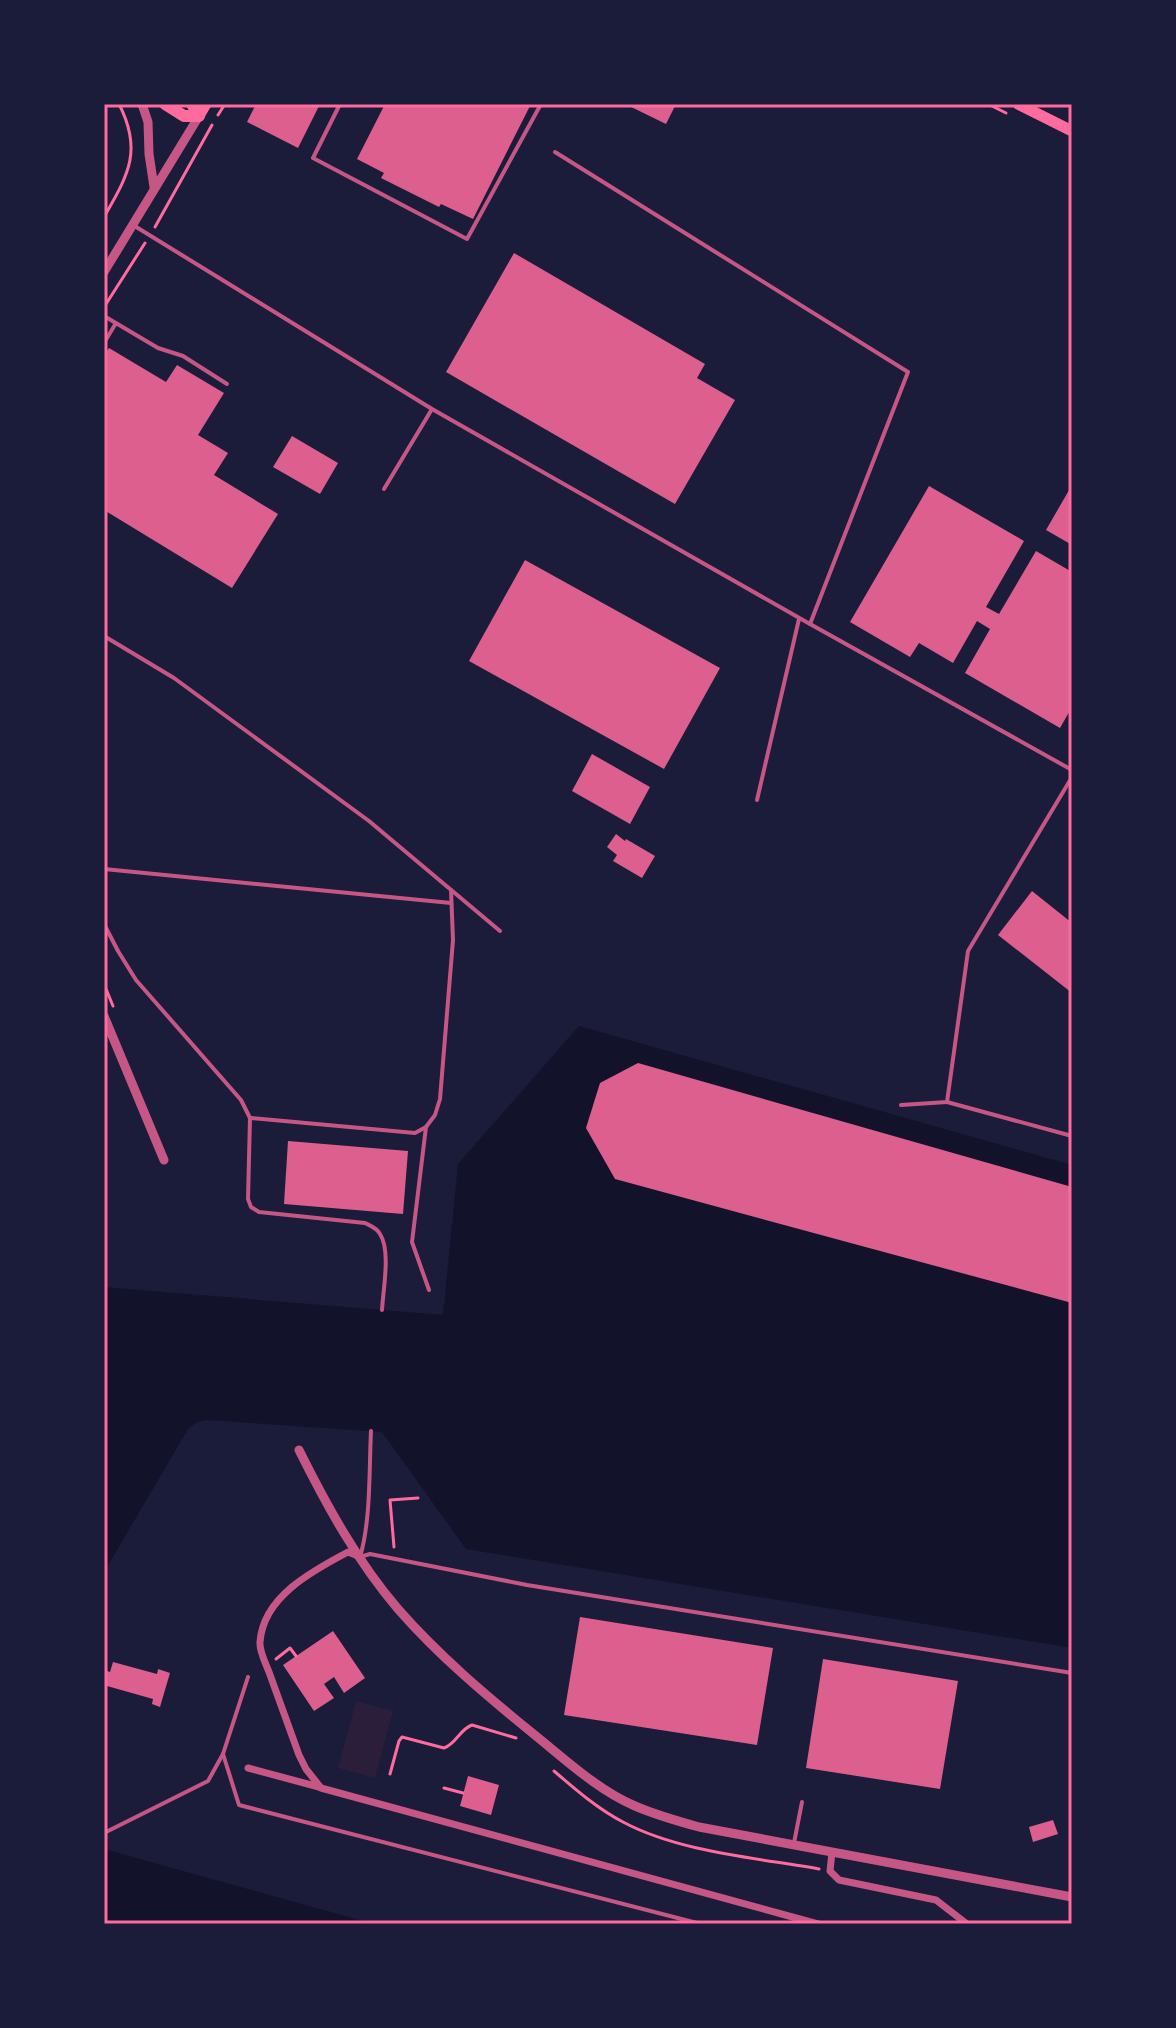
<svg xmlns="http://www.w3.org/2000/svg" width="1176" height="2028" viewBox="0 0 1176 2028" font-family="Quicksand,sans-serif">
<style>
.green{fill:#2a1e3b}
.water{fill:#12122b}
.building{fill:#dd5f8e}
.lines{fill:none;stroke-linecap:round;stroke-linejoin:round}
.path{stroke:#ff6b9d;stroke-width:3}
.service{stroke:#c65784;stroke-width:4}
.minor{stroke:#c65784;stroke-width:7}
.tertiary{stroke:#c65784;stroke-width:9}
.secondary{stroke:#ff6b9d;stroke-width:11}
.primary{stroke:#ff6b9d;stroke-width:12}
.neatline{fill:none;stroke:#ff6b9d;stroke-width:3}
</style>
<rect width="100%" height="100%" fill="#1b1b3a"/>
<polygon class="green" points="356,1701 393,1711 375,1778 338,1768"/>
<g class="water">
<polygon points="579,1026 1072,1165 1072,1648 466,1549 382,1432 207,1420 197,1422 188,1429 104,1572 104,1287 443,1315 458,1164"/>
<polygon points="104,1849 374,1924 104,1924"/>
</g>
<g class="building">
<polygon points="256,104 320,104 298,148 247,122"/>
<polygon points="385,104 531,104 473,219 441,204 439,207 381,178 384,173 357,159"/>
<polygon points="625,104 676,104 666,124"/>
<polygon points="514,253 705,364 697,378 735,400 675,504 446,372"/>
<polygon points="109,348 166,382 177,365 224,393 198,435 228,453 214,475 278,514 232,588 104,510 104,356"/>
<polygon points="292,436 338,463 320,494 273,467"/>
<polygon points="1072,485 1072,545 1046,530"/>
<polygon points="929,486 1024,541 986,607 999,614 1036,551 1072,572 1072,707 1060,728 965,673 990,629 977,621 953,663 919,643 910,657 850,622"/>
<polygon points="525,560 720,668 664,769 469,661"/>
<polygon points="592,754 650,787 630,824 572,791"/>
<polygon points="616,834 625,841 626,839 655,856 642,878 613,861 617,855 607,847"/>
<polygon points="1032,891 1072,923 1072,993 998,935"/>
<polygon points="638,1063 1072,1187 1072,1303 615,1179 586,1128 600,1083"/>
<polygon points="288,1141 408,1151 403,1214 284,1204"/>
<polygon points="580,1617 773,1648 757,1745 564,1715"/>
<polygon points="333,1631 365,1678 344,1693 334,1677 324,1684 334,1698 314,1711 283,1665"/>
<polygon points="823,1659 958,1681 940,1789 806,1768"/>
<polygon points="113,1662 157,1674 158,1669 170,1673 160,1707 152,1704 153,1699 107,1686 107,1683 104,1682 104,1670 110,1672"/>
<polygon points="468,1776 499,1785 491,1815 460,1806"/>
<polygon points="1053,1820 1058,1834 1033,1842 1029,1827"/>
</g>
<g class="lines">
<g class="path">
<polyline points="988,104 1006,113"/>
<polyline points="218,115 225,104"/>
<path d="M104,217c24,-42 39,-66 15,-113"/>
<polyline points="155,227 212,125"/>
<polyline points="106,304 145,243"/>
<polyline points="104,984 113,1006"/>
<polyline points="394,1547 390,1500 418,1498"/>
<polyline points="276,1659 290,1648 296,1656"/>
<path d="M554,1771c22,19 44,38 69,51 56,30 134,36 196,47"/>
<path d="M390,1774l9,-33 3,-4 42,11c12,-4 16,-19 28,-23l44,13"/>
<polyline points="444,1788 463,1793"/>
</g>
<g class="service">
<polyline points="340,104 313,158 467,239 541,104"/>
<polyline points="555,152 908,372 810,624"/>
<polyline points="133,225 432,409 810,624 1072,770"/>
<polyline points="104,316 158,348 183,356 227,384"/>
<polyline points="104,343 116,323"/>
<polyline points="384,489 432,409"/>
<polyline points="104,636 174,678 369,821 500,931"/>
<polyline points="757,800 799,619"/>
<polyline points="104,869 451,903"/>
<path d="M104,924l14,27 18,29 105,120 9,18 -2,81 3,8 8,5 106,11c6,3 12,5 15,11 11,17 3,56 2,76"/>
<polyline points="947,1102 1072,1136"/>
<polyline points="901,1105 947,1102 968,951 1072,777"/>
<polyline points="251,1118 415,1133 426,1127"/>
<polyline points="429,1290 412,1242 426,1127 435,1115 440,1099 453,940 451,890"/>
<path d="M371,1431c-2,39 0,89 -11,126l10,-3 157,31 545,88"/>
<polyline points="223,1754 239,1805 701,1924"/>
<polyline points="104,1833 208,1781 223,1754 248,1677"/>
<polyline points="794,1843 802,1802"/>
</g>
<g class="minor">
<path d="M358,1556l-10,-4c-36,19 -85,45 -88,90 -1,9 6,22 9,30 10,28 20,55 30,83l7,14 15,19 497,136"/>
<polyline points="248,1768 319,1787"/>
<polyline points="832,1852 830,1871 839,1880 936,1900 967,1924"/>
</g>
<g class="tertiary">
<polyline points="142,104 148,122 149,154 154,187"/>
<polyline points="104,272 199,116"/>
<polyline points="104,1016 164,1160"/>
<path d="M299,1450c28,56 58,111 99,159 41,47 90,88 138,127 31,25 62,54 99,70 21,9 42,15 64,21l373,70"/>
</g>
<g class="secondary">
<polyline points="1018,104 1072,131"/>
<polyline points="199,116 206,104"/>
</g>
<polyline class="primary" points="165,104 184,116 199,116 192,104"/>
</g>
<rect width="1176" height="2028" fill="none" stroke="#1b1b3a" stroke-width="212"/>
<rect x="106" y="106" width="964" height="1816" class="neatline"/>
</svg>
